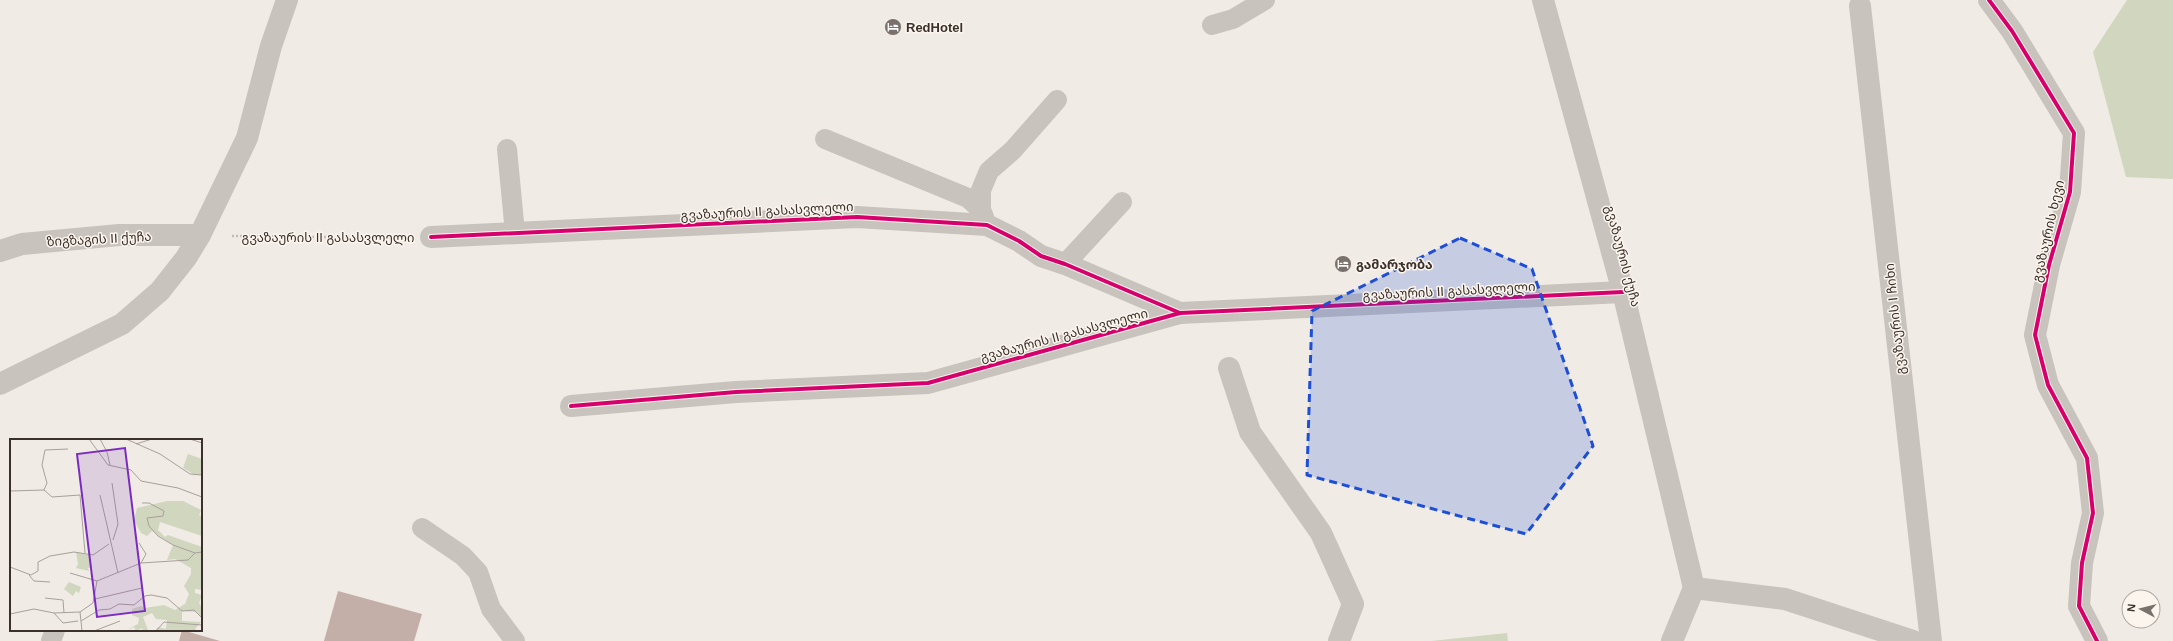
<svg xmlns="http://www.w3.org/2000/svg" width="2173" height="641" viewBox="0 0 2173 641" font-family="Helvetica,'Noto Sans Georgian',sans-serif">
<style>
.green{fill:#d1d6bf}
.building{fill:#c3afa7}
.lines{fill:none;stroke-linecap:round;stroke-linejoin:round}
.path{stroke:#c2bbb6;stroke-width:2.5;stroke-dasharray:2 2;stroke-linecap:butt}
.lane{stroke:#c9c3be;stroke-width:20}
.street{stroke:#c9c3be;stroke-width:22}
.cycleway-casing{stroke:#fbf5ee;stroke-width:6}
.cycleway{stroke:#d6006c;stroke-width:4}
.marked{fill:#1d4ed8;fill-opacity:0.2;stroke:#1d4ed8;stroke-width:3;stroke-dasharray:8 5;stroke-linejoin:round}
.labels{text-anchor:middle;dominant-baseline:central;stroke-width:3;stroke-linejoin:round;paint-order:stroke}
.poi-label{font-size:13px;font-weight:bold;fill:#3b302b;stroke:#fbf5ee;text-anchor:start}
.street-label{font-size:13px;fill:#3b302b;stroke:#fbf5ee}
.inset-road{fill:none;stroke:#a8a09b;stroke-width:1}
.view{fill:#7b2cbf;fill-opacity:0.15;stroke:#7b2cbf;stroke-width:2}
.inset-edge{fill:none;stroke:#3b302b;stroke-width:2}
</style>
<rect width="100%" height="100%" fill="#f0ebe5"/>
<g class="green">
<polygon points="2127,0 2173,0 2173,179 2126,177 2093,52"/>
<polygon points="1507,633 1508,641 1431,641"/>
</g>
<g class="building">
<polygon points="338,591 422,614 414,641 324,641"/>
<polygon points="182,630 220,641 179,641"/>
</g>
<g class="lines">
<polyline class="path" points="232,236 403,238"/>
<g class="lane">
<polyline points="1212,25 1233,19 1265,0"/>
<polyline points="825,139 968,198 981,210"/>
<polyline points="507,149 515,233"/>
<polyline points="984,217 981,210 981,190 989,171 1013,150 1057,100"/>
<polyline points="1065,264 1122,202"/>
<polyline points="422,528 463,556 478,572 491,609 515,641"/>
<polyline points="51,641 55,630"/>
</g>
<g class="street">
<polyline points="1543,0 1623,292 1694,588"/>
<polyline points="1989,0 2012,31 2074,133 2070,192 2049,265 2035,335 2048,385 2087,458 2093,513 2082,563 2079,606 2097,641"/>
<polyline points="1860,6 1931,641"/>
<polyline points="431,237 857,217 987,225 1019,241 1041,256 1065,264 1180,313"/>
<polyline points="0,251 22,244 119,235 200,235"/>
<polyline points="1229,368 1250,432 1321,533 1353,604 1339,641"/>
<polyline points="0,384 122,324 160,291 186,258 200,235 247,138 271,46 287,0"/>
<polyline points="571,406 736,392 928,383 1180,313 1623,292"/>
<polyline points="1694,588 1785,599 1913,641"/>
<polyline points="1672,641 1694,588"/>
</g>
<g class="cycleway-casing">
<g id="cycleway">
<polyline points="1989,0 2012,31 2074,133 2070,192 2049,265 2035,335 2048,385 2087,458 2093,513 2082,563 2079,606 2097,641"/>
<polyline points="431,237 857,217 987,225 1019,241 1041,256 1065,264 1180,313"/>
<polyline points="571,406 736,392 928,383 1180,313 1623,292"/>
</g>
</g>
<use href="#cycleway" class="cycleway"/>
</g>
<path class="marked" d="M1460,238l72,31 61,177 -67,88 -219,-59 5,-164z"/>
<defs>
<g id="hotel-disc" transform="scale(0.9)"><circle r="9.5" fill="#7a716c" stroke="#fbf5ee"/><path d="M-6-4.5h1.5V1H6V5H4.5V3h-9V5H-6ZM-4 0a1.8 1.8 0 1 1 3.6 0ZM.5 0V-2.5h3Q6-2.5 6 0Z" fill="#fff"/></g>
</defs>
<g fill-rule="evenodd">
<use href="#hotel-disc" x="893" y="27"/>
<use href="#hotel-disc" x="1343" y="264"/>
</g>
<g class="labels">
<g class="poi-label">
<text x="906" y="27">RedHotel</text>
<text x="1356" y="264">გამარჯობა</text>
</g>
<g class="street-label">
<text transform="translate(767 211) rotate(-3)">გვაზაურის II გასასვლელი</text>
<text transform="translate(2048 231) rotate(-77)">გვაზაურის ხევი</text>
<text x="328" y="237">გვაზაურის II გასასვლელი</text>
<text transform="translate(99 239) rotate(-3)">ზიგზაგის II ქუჩა</text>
<text transform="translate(1623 256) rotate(75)">გვაზაურის ქუჩა</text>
<text transform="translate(1449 291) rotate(-3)">გვაზაურის II გასასვლელი</text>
<text transform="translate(1895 319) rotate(-96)">გვაზაურის I ჩიხი</text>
<text transform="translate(1064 335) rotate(-15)">გვაზაურის II გასასვლელი</text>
</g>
</g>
<g transform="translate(10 439)">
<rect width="192" height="192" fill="#f0ebe5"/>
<path d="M178,15l14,5v16h-7l-12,-7zM157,62h16l18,9 -2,5 3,2v19l-42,-14 -2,8 7,7 3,-2 34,12v43l-7,-1v4l7,2 -3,8 3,5v10l-5,-6 -15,-1v10l19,1 -6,7 3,2h-43l3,-4 8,2 1,-9 -11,-1 -4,-6 -9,4 5,13 -5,1 -1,-3 -6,3 -2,-4 -9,4 13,-7 1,-6 -7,-3v-6l9,-3 4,2 19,-3 11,5 10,-6 4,-10 -5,-8 7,-12v-6l-16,-9 -8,1 6,-15 -21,-14 -5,5 -6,-3 -7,-13 3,-12zM66,113l13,3 3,12 -4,1 1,3 -13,-3 2,-4zM59,143l12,5 -2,6 -3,-2 -3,5 -9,-7z" fill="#d1d6bf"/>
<path class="inset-road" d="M79,0l19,26 23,5 10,11 37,7 24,9M90,0l7,13 3,13M116,0l34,15 30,20 12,1M180,0l12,4M126,5l16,-5M102,44l6,41 -5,16M34,51l3,-7 -5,-18 3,-15 23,-1M0,52l34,-1 8,7 28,-2 5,58M90,56l18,78M132,64h7l15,8 -1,5 -16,2 2,8 9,10 15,9 22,8 7,-1M129,104l7,11 -5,9M0,128l21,8 7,-4v-9l12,-6 24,-4 19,3 16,-11M60,134l27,8M19,136l5,6 16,1M87,142l44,-18 47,-3 7,-7M35,159l18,2 1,13M85,160l47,-11M70,173l2,19M44,174l9,10 15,-2M0,175l24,-5 20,4 26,-1 13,-9 4,-22M71,182l18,-11 11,-1 9,-5 15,1 11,-9 6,-1 16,3 15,13 12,-1 8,8M84,192l26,-10M146,192l8,-9 38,3"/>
<path class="view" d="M115,9l20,163 -48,6 -20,-163z"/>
<rect width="192" height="192" class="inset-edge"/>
</g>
<g transform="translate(2141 609) rotate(277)"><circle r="19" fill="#fbf5ee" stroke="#aea6a0"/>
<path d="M0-3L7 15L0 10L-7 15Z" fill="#7a716c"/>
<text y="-6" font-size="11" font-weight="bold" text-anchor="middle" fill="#3b302b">N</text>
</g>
</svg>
